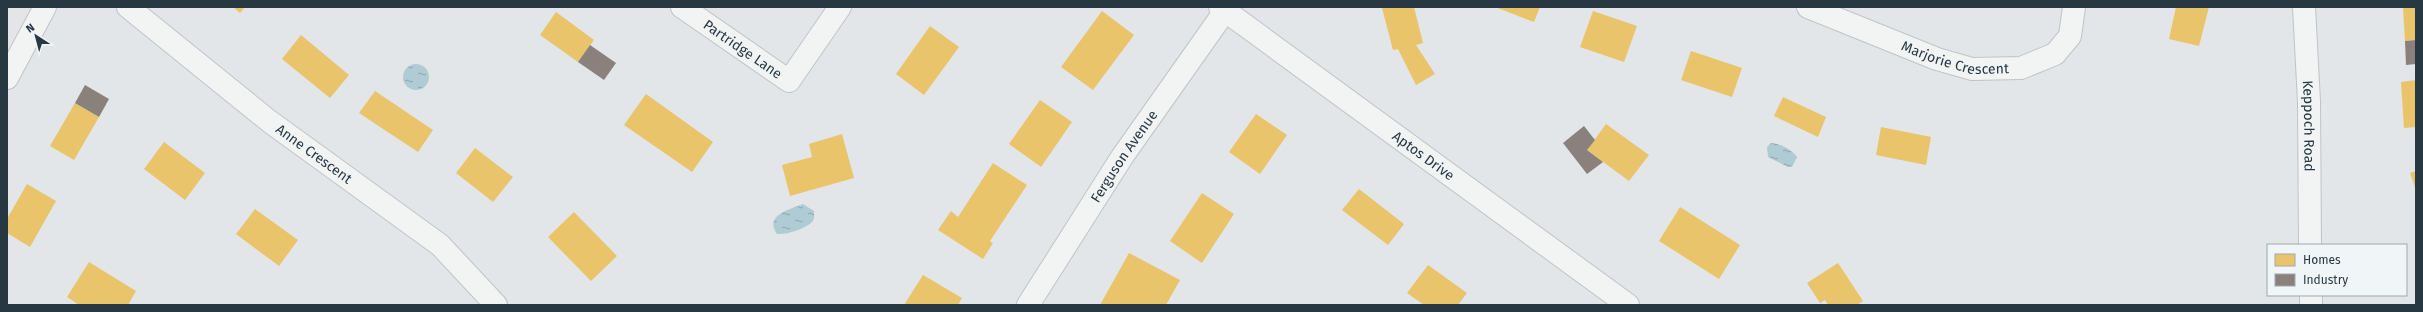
<svg xmlns="http://www.w3.org/2000/svg" width="2423" height="312" viewBox="0 0 2423 312" font-family="'Fira Sans',sans-serif">
<style>
.water{fill:url(#water-ripples)}
.homes{fill:#e9c46a}
.industry{fill:#8a817c}
.lines{fill:none;stroke-linecap:round;stroke-linejoin:round}
.minor-casing{stroke:#c0c4c6;stroke-width:24}
.tertiary-casing{stroke:#c0c4c6;stroke-width:24}
.minor{stroke:#f2f4f4;stroke-width:22}
.tertiary{stroke:#f2f4f4;stroke-width:22}
.labels{text-anchor:middle;dominant-baseline:central;stroke-width:4;stroke-linejoin:round;paint-order:stroke}
.street-label{font-size:14px;fill:#283843;stroke:#f0f5f7}
</style>
<defs>
<pattern id="water-ripples" width="26" height="14" patternUnits="userSpaceOnUse"><rect width="26" height="14" fill="#afcbd4"/><path d="M2 4q2-2 4 0t4 0M15 11q2-2 4 0t4 0" fill="none" stroke="#8ea6ae"/></pattern>
</defs>
<rect width="100%" height="100%" fill="#e2e6e8"/>
<g class="water">
<circle cx="416" cy="77" r="13"/>
<path d="M1771,143c8,0 22,7 26,14l-5,10h-4l-20,-10 -1,-10z"/>
<path d="M803,204l11,7c0,5 1,9 -3,12 -7,6 -25,12 -34,11 -13,-19 12,-24 26,-30z"/>
</g>
<g class="homes">
<polygon points="233,7 245,7 240,13"/>
<polygon points="1387,7 1414,7 1423,43 1416,45 1435,74 1416,85 1398,49 1393,50 1382,8"/>
<polygon points="1495,7 1540,7 1534,22"/>
<polygon points="2176,7 2209,7 2199,46 2169,39"/>
<polygon points="2403,7 2416,7 2416,40 2405,41"/>
<polygon points="1102,11 1134,35 1093,90 1061,67"/>
<polygon points="1593,11 1637,26 1624,62 1580,47"/>
<polygon points="556,12 594,40 578,62 540,35"/>
<polygon points="930,26 959,47 924,95 896,74"/>
<polygon points="301,35 349,75 330,98 282,59"/>
<polygon points="1691,51 1742,68 1732,97 1681,80"/>
<polygon points="2416,80 2416,127 2404,128 2401,82"/>
<polygon points="375,91 433,130 418,152 359,113"/>
<polygon points="646,94 713,142 692,172 624,125"/>
<polygon points="1783,97 1826,117 1818,137 1774,116"/>
<polygon points="1040,100 1072,122 1041,167 1009,144"/>
<polygon points="75,103 99,117 74,160 50,146"/>
<polygon points="1256,114 1287,135 1260,174 1229,152"/>
<polygon points="1606,124 1649,155 1629,181 1587,150"/>
<polygon points="1881,127 1931,137 1926,165 1876,155"/>
<polygon points="842,134 854,178 790,196 782,165 812,157 809,144"/>
<polygon points="164,142 205,173 185,200 144,169"/>
<polygon points="475,148 513,177 493,202 456,173"/>
<polygon points="993,163 1027,185 990,241 993,243 983,259 938,230 951,211 958,217"/>
<polygon points="2416,171 2416,190 2410,173"/>
<polygon points="27,184 56,201 30,247 7,233 7,219"/>
<polygon points="1359,189 1404,224 1388,245 1342,210"/>
<polygon points="1202,193 1234,214 1202,263 1170,241"/>
<polygon points="1680,207 1740,245 1719,279 1659,241"/>
<polygon points="255,209 298,240 279,266 236,234"/>
<polygon points="574,212 617,256 591,281 548,237"/>
<polygon points="1129,253 1180,280 1166,305 1100,305"/>
<polygon points="89,262 136,291 128,305 79,305 67,297"/>
<polygon points="1838,263 1863,301 1857,305 1828,305 1825,300 1820,303 1807,283"/>
<polygon points="1428,265 1467,293 1458,305 1424,305 1407,293"/>
<polygon points="923,275 962,298 958,305 904,305"/>
</g>
<g class="industry">
<polygon points="2416,40 2416,64 2406,65 2405,41"/>
<polygon points="590,45 616,63 604,80 578,62"/>
<polygon points="85,85 109,99 99,117 75,103"/>
<polygon points="1584,126 1595,140 1587,150 1603,162 1587,174 1563,143"/>
</g>
<g class="lines">
<g class="minor-casing">
<g id="minor">
<path id="s1" d="M128,7l141,114 171,124 56,60"/>
<path id="s2" d="M682,7l107,74 51,-74"/>
<path id="s3" d="M1220,7l408,298"/>
<path id="s4" d="M1808,7l129,52 35,10 49,-1 34,-14 15,-18 4,-29"/>
<polyline points="7,78 45,7"/>
<path id="s5" d="M1028,305l94,-148 103,-146"/>
</g>
</g>
<g class="tertiary-casing">
<g id="tertiary">
<path id="s6" d="M2304,7l5,95 1,143"/>
<polyline points="2311,295 2311,305"/>
</g>
</g>
<use href="#minor" class="minor"/>
<use href="#tertiary" class="tertiary"/>
</g>
<g class="labels">
<g class="street-label">
<text stroke="none"><textPath href="#s2" startOffset="74">Partridge Lane</textPath></text>
<text stroke="none"><textPath href="#s4" startOffset="157">Marjorie Crescent</textPath></text>
<text stroke="none"><textPath href="#s6" startOffset="119">Keppoch Road</textPath></text>
<text stroke="none"><textPath href="#s1" startOffset="237">Anne Crescent</textPath></text>
<text stroke="none"><textPath href="#s5" startOffset="177">Ferguson Avenue</textPath></text>
<text stroke="none"><textPath href="#s3" startOffset="252">Aptos Drive</textPath></text>
</g>
</g>
<rect width="2423" height="312" fill="none" stroke="#283843" stroke-width="16"/>
<rect x="2267" y="244" width="140" height="52" fill="#f0f5f7" stroke="#a0a9af"/>
<rect x="2275" y="254" width="20" height="12" fill="#e9c46a" stroke="#a0a9af"/>
<text x="2303" y="264" font-size="12" fill="#283843">Homes</text>
<rect x="2275" y="274" width="20" height="12" fill="#8a817c" stroke="#a0a9af"/>
<text x="2303" y="284" font-size="12" fill="#283843">Industry</text>
<g transform="translate(36 36) rotate(324)" stroke="#f0f5f7" stroke-width="3" paint-order="stroke">
<path d="M0-3L7 15L0 10L-7 15Z" fill="#283843"/>
<text y="-6" font-size="11" font-weight="bold" text-anchor="middle" fill="#283843">N</text>
</g>
</svg>
